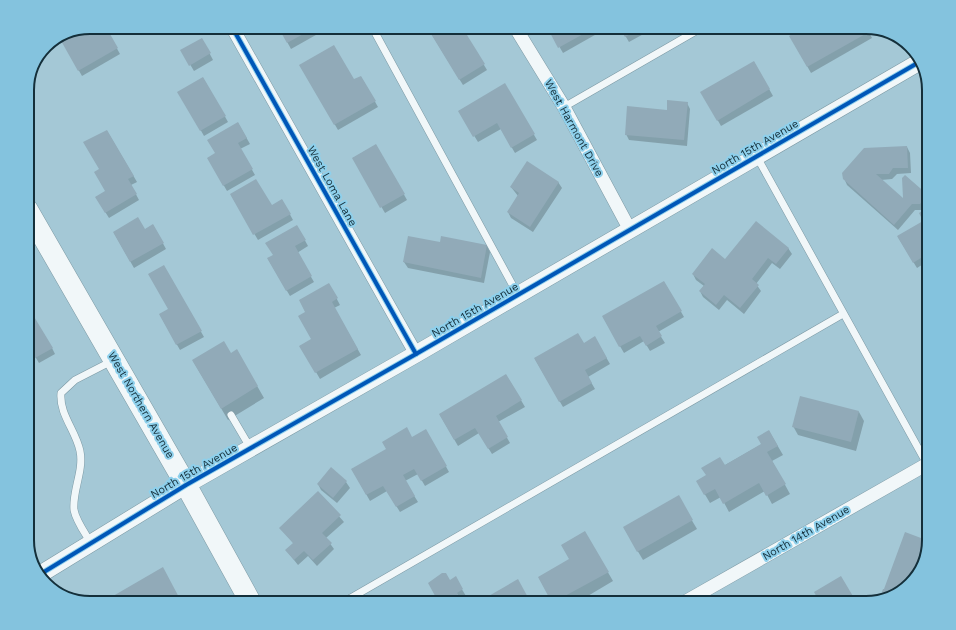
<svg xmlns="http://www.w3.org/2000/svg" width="956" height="630" viewBox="0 0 956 630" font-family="'Work Sans',sans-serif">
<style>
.shadow{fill:#0003}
.building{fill:#91aab8}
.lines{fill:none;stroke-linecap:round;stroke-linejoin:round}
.service-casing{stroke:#7c99a4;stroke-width:8}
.minor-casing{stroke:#7c99a4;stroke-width:14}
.tertiary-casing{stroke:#7c99a4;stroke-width:18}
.primary-casing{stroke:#7c99a4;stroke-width:22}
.service{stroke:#f1f7f9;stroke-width:7}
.minor{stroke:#f1f7f9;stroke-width:13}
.tertiary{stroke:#f1f7f9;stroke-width:17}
.primary{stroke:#f1f7f9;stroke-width:21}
.cycleway-casing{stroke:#8ed0ec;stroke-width:6}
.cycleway{stroke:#0057b8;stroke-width:4}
.labels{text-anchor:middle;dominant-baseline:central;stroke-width:4;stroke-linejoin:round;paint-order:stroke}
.street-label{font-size:11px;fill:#142f3a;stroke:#8ed0ec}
.rim{fill:none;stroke:#142f3a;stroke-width:2}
</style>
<rect width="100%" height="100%" fill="#a4c8d6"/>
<g class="shadow">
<polygon points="105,27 120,54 82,76 61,39"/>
<polygon points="279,27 321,27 323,31 291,49"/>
<polygon points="461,27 487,70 463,85 429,30"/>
<polygon points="548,27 609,27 563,53"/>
<polygon points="620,27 646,27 649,31 629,42"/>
<polygon points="665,27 676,27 677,30 670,35"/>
<polygon points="866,27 872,38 811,73 790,36"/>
<polygon points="202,39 213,60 194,71 182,51"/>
<polygon points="754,62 773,96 721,126 702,92"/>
<polygon points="301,66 354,81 361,77 378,107 338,130"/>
<polygon points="203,78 228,122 204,136 179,92"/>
<polygon points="505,85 537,140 515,153 501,129 478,142 459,111"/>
<polygon points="687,103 690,109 687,146 629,140 626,134 667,111"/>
<polygon points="238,123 250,144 240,149 255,175 227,191 208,158 216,154"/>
<polygon points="107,131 137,182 131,185 139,200 109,218 96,197 107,191 100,169 85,142"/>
<polygon points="376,145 407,200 385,213 353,158"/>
<polygon points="907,147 910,153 911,173 897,174 892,179 881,180 904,200 927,196 929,203 923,210 915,210 898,230 847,185 844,178"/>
<polygon points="558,182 562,188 533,232 511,218 508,212 518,196 511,187"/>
<polygon points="231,195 271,207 282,200 293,220 258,240"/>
<polygon points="929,209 928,261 917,268 898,237 925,221"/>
<polygon points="153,225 166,249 134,268 114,233 144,230"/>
<polygon points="297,226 308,246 297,253 314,282 290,296 268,259 274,255"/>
<polygon points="441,244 487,246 490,252 484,283 408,268 404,262"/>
<polygon points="788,248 792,254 780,269 772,263 756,284 761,291 744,314 727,300 719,310 703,297 700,291 704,286 696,280 693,274 725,261"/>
<polygon points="164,267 204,337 180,350 160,315 169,309"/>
<polygon points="664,282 684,317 658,332 665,343 650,351 644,341 624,353 603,317"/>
<polygon points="329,284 340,305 334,308 361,355 320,379 301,346 313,339 307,312"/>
<polygon points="595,338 610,364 588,377 595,389 563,407 535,359 584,344"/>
<polygon points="27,343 52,348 55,354 39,363"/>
<polygon points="237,351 264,398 228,420 193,361 230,354"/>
<polygon points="506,375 525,407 498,422 510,443 492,454 479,433 458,446 440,415"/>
<polygon points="859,412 864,421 856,451 798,435 793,426"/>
<polygon points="426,431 449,472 425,486 418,474 405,481 418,502 400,512 387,491 370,501 352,469"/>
<polygon points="769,431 783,455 772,461 790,494 772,504 765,491 729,512 721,497 710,503 697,481 762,444"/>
<polygon points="331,469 346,482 350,488 337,503 321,490 318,484"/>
<polygon points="318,492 344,522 326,538 334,549 317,566 308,556 298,565 286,550 294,544 281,528"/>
<polygon points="678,497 697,529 643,560 624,528"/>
<polygon points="585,533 613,581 576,603 554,603 539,578 571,560"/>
<polygon points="455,578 466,596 460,599 450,581"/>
</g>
<g class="building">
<polygon points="90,27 106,27 118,48 78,71 60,39"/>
<polygon points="278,27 316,27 287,43"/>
<polygon points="432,27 462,27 485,64 459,80 428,29"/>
<polygon points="547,27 596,27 558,48"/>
<polygon points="619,27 643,27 625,37"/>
<polygon points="804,27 866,27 869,32 807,67 789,36"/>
<polygon points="202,38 211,53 189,66 180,50"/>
<polygon points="334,45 354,79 361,76 376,101 334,125 299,65"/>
<polygon points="754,61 770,89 717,121 700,92"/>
<polygon points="203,77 226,116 200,131 177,92"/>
<polygon points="505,83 535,134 511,148 497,123 473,137 458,111"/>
<polygon points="667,100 688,102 684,140 625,135 627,106 667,110"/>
<polygon points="238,122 247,138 238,143 253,169 223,186 207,158 215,153 207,140"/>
<polygon points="107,130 134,176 128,179 137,194 105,213 95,197 105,191 94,172 99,169 83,142"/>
<polygon points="376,144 405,194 380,208 352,158"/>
<polygon points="907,146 908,168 893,168 889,174 876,174 903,198 902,178 905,175 928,195 920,204 912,204 894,225 843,179 842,173 864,148"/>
<polygon points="527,161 559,182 530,227 507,212 519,193 510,187"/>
<polygon points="256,179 272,205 282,199 291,214 253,235 230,194"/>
<polygon points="929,207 929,264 924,256 913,263 897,236 923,221 919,213"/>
<polygon points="138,217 145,229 153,224 164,243 130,262 113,232"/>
<polygon points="756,221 789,248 776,264 768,258 752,279 759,285 740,308 724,295 716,305 699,291 705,284 692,274 712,248 725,259"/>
<polygon points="297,225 306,240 295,246 312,276 286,291 267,258 273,255 265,243"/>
<polygon points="408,236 440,242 441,236 487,245 481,278 403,262"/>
<polygon points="164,265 202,331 176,345 159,314 168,309 148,274"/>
<polygon points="664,281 682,311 656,326 662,336 646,346 640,336 619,347 602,316"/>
<polygon points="329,283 338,298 332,302 358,349 315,373 299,346 311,339 298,316 305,312 299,300"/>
<polygon points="27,305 53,348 35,358 27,345"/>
<polygon points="578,333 584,343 595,336 607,358 585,370 592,383 559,402 534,358"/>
<polygon points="224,341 231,353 237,349 258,386 221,409 192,360"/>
<polygon points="506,374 522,400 496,416 508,437 488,449 475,428 454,440 439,414"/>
<polygon points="800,396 859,411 851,442 792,427"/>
<polygon points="407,427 412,437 426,429 447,466 421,481 414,469 403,475 415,496 396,507 383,486 366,495 351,469 386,449 382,442"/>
<polygon points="769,430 778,446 767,452 786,484 766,496 759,483 723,504 715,489 704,495 696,481 706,475 701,468 720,457 725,465 761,444 757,437"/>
<polygon points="331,467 347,481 333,498 317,484"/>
<polygon points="318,491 341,515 322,533 332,543 313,560 304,551 294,560 285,550 293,543 279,528"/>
<polygon points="679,495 693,520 637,552 623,527"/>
<polygon points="585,531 609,572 552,603 538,577 569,559 561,545"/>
<polygon points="905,532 929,541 918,575 897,595 879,600 883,589 884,589"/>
<polygon points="163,567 182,603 101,603"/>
<polygon points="442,573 446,573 450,580 456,576 463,589 457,593 462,603 439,603 428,583"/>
<polygon points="841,576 857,603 815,603 819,601 814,592"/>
<polygon points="518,579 531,603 481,603 480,601"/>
<polygon points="800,598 803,603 792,603"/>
</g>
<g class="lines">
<g class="service-casing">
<g id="service">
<polyline points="372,27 518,295"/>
<polyline points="564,107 703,27"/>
<polyline points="757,157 927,464"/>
<polyline points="231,415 251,449"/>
<path d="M91,543c-6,-10 -15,-22 -17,-33 -2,-19 10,-39 6,-59 -4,-20 -21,-37 -19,-58l14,-13 37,-19"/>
<polyline points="342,603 843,314"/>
</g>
</g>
<g class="minor-casing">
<g id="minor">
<polyline points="232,27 416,354"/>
<polyline points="515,27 564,107 630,230"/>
<polyline points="683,603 929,463"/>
</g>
</g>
<g class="tertiary-casing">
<polyline id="tertiary" points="39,575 186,485 416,354 921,61"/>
</g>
<g class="primary-casing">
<polyline id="primary" points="27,209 186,485 251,603"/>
</g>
<use href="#service" class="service"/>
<use href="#minor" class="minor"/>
<use href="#tertiary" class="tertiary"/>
<use href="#primary" class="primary"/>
<g class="cycleway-casing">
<g id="cycleway">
<polyline points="232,27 416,354"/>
<polyline points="39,575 186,485 416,354 921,61"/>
</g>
</g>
<use href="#cycleway" class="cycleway"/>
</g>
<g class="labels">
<g class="street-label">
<text transform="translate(574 128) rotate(61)">West Harmont Drive</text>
<text transform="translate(755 147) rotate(-30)">North 15th Avenue</text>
<text transform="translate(332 186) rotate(61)">West Loma Lane</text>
<text transform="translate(475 310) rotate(-30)">North 15th Avenue</text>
<text transform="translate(141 405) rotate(60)">West Northern Avenue</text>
<text transform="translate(194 471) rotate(-30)">North 15th Avenue</text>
<text transform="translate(806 533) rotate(-30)">North 14th Avenue</text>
</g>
</g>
<path d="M0 0H956V630H0ZM90 34H866A56 56 0 0 1 922 90V540A56 56 0 0 1 866 596H90A56 56 0 0 1 34 540V90A56 56 0 0 1 90 34Z" fill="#84c3de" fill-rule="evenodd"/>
<path class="rim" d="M90 34H866A56 56 0 0 1 922 90V540A56 56 0 0 1 866 596H90A56 56 0 0 1 34 540V90A56 56 0 0 1 90 34Z"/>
</svg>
